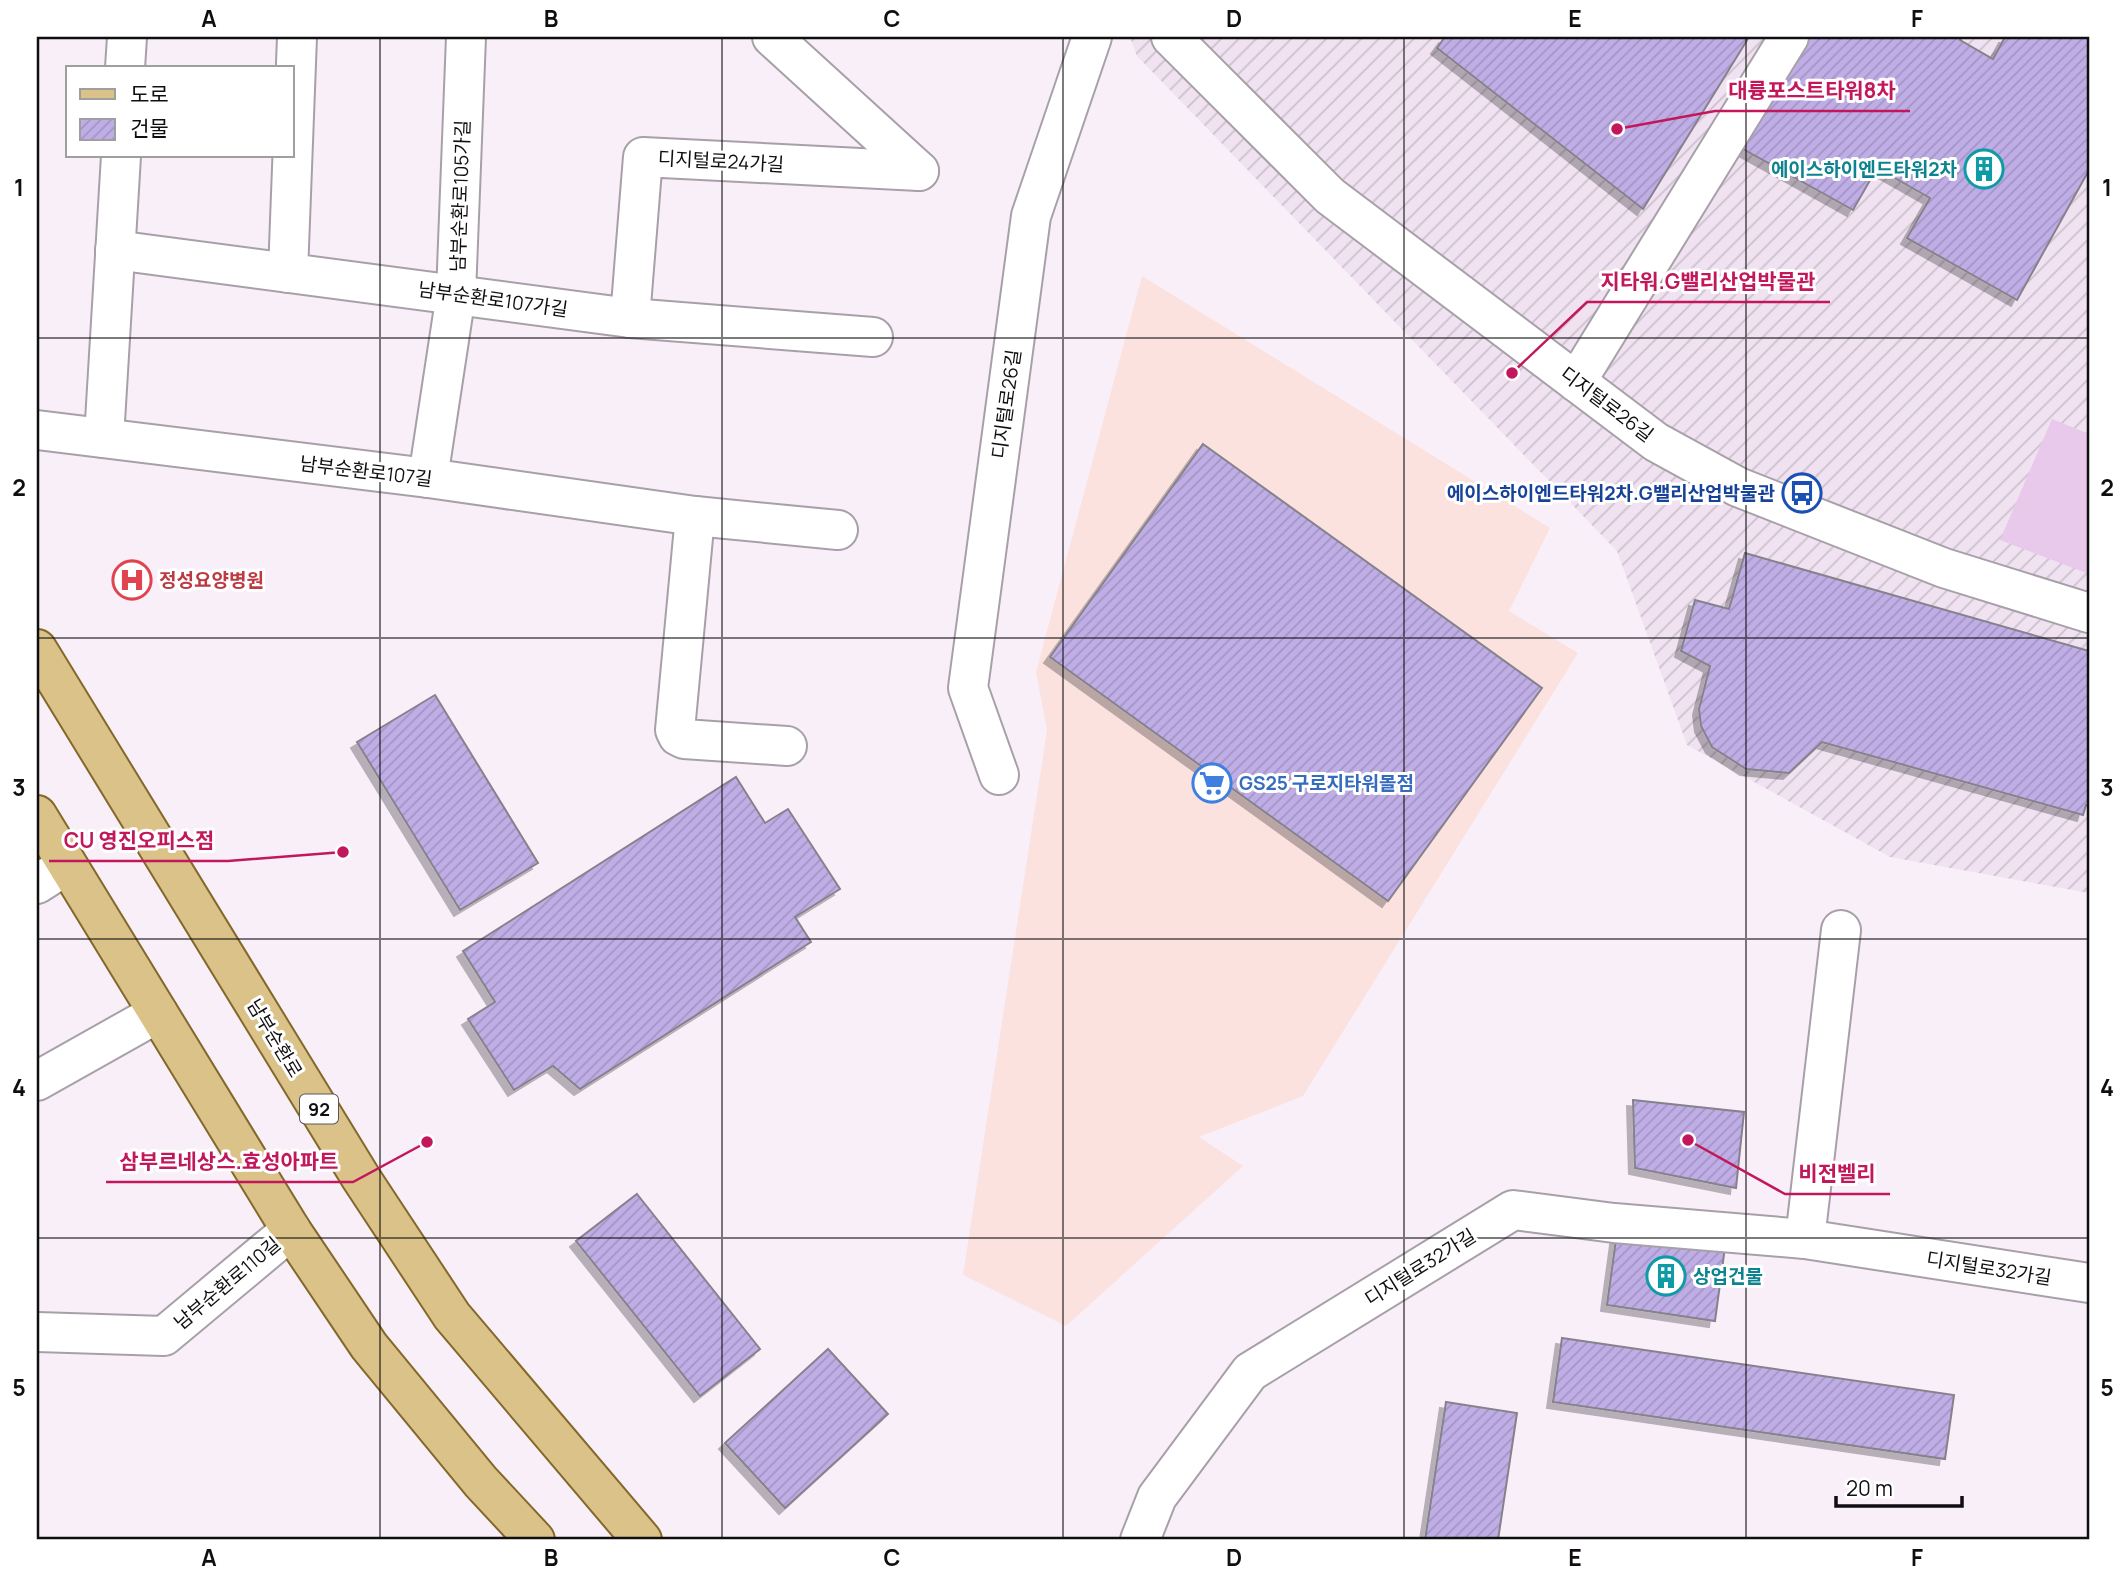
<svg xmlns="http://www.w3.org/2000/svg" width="2126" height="1577" viewBox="0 0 2126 1577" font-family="Manrope,'Noto Sans KR',sans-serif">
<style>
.commercial{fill:#fce2df}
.industrial{fill:url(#industrial-furrows)}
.pitch{fill:#e8c8eb}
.building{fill:url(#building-hatch);stroke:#85828c;stroke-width:2;filter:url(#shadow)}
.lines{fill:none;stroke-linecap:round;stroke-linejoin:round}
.minor-casing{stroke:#a8a0a9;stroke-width:42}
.major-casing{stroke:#83682a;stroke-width:42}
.minor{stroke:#fff;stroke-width:38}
.major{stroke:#dac288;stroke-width:38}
.grid{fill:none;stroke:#110e11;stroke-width:2;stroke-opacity:0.55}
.labels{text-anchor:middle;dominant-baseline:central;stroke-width:6;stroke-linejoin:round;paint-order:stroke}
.shield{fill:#fff;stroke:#585658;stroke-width:2}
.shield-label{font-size:18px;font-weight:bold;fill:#110e11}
.street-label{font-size:19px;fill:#110e11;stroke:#fff}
.culture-label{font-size:19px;font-weight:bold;fill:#0d838f;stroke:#fff;text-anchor:end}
.transit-label{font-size:19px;font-weight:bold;fill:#164399;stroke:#fff;text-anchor:end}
.health-label{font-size:19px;font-weight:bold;fill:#be3a42;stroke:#fff;text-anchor:start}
.shop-label{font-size:19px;font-weight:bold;fill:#366cbe;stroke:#fff;text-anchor:start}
.leader{fill:none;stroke:#c2185b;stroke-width:2.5}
.callout-dot{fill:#c2185b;stroke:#fff;stroke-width:2.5}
.callout-label{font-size:21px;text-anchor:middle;font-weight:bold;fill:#c2185b;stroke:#fff;stroke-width:6;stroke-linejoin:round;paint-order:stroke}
.neatline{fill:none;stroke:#110e11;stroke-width:2.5}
.grid-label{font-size:23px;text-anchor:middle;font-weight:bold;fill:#110e11}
</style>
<defs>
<pattern id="industrial-furrows" width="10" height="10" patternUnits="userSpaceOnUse" patternTransform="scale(1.75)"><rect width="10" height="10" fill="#f0e2f1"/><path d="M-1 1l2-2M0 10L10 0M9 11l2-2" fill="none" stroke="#cdc1ce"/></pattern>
<pattern id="building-hatch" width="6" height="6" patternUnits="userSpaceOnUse" patternTransform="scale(1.75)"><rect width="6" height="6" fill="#bfaee6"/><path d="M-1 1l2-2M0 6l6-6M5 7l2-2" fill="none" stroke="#a394c4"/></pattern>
<filter id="shadow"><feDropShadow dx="-6" dy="6" stdDeviation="0" flood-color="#0004"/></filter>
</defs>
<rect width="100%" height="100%" fill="#f8eff9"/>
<polygon class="commercial" points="1142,276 1550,528 1509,611 1578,653 1303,1096 1199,1137 1243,1166 1066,1326 963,1275 1047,730 1036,672"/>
<polygon class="industrial" points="1130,37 2089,37 2089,893 1890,857 1687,745 1617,551 1137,56"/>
<polygon class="pitch" points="2052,419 2089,434 2089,574 2000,540"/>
<g class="building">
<polygon points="1445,37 1749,37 1643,209 1437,48"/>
<polygon points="1805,37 1962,37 1960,40 1993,59 2005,37 2089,37 2089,170 2017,300 1907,238 1930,198 1877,168 1853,210 1743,149"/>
<polygon points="1203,444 1542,688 1388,901 1050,657"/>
<polygon points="1745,553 2089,651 2089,806 2086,805 2083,815 1822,742 1789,773 1746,769 1712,747 1701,726 1699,709 1710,666 1681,651 1695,600 1729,609"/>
<polygon points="435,695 538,863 460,910 357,742"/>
<polygon points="736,777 765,823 788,809 840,889 795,917 811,942 580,1089 553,1066 514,1090 468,1019 495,1002 463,951"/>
<polygon points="1633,1100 1744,1112 1736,1188 1635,1168"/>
<polygon points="637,1194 760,1349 700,1396 576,1241"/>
<polygon points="1617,1232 1725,1247 1715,1321 1607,1305"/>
<polygon points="1562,1338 1954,1395 1945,1459 1553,1402"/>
<polygon points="828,1349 888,1414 785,1508 725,1443"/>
<polygon points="1446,1402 1517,1413 1498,1540 1425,1540"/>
</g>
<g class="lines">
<g class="minor-casing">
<g id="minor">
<polyline points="772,37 919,171"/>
<polyline points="1171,37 1330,196 1656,442 1738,487 1944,568 2089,613"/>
<polyline points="125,68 127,37"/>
<polyline points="115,250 630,318 873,337"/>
<polyline points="288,273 297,37"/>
<polyline points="630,318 643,157 919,171"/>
<polyline points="1576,382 1789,37"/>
<polyline points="37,430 428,478 695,516 838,530"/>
<polyline points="104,438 121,156"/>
<polyline points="428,478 456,294 466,37"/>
<polyline points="695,516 675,730 678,736 684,739 787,746"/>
<polyline points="999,775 968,688 1031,216 1092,37"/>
<polyline points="37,884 67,865"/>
<polyline points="37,1081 158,1013"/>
<polyline points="1805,1239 1841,930"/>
<polyline points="37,1332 164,1336 291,1230"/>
<polyline points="1140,1540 1157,1497 1250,1372 1513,1210 1614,1223 1805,1239 2089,1283"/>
</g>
</g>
<g class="major-casing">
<g id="major">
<polyline points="37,649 361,1178 452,1316 642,1540"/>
<polyline points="37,815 291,1230 369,1346 481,1482 535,1540"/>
</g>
</g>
<use href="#minor" class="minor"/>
<use href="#major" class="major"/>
</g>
<path class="grid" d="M380,37v1503M722,37v1503M1063,37v1503M1404,37v1503M1746,37v1503M37,338h2052M37,638h2052M37,939h2052M37,1238h2052"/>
<defs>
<g id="building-ring" transform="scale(2.0125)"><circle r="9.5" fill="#fff" stroke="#0f9aa8" stroke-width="1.5"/><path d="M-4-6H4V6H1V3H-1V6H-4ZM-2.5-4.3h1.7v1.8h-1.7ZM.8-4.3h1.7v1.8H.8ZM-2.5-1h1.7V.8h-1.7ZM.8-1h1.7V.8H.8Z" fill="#0f9aa8"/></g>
<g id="bus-ring" transform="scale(2.0125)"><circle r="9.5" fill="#fff" stroke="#1a4fb4" stroke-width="1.5"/><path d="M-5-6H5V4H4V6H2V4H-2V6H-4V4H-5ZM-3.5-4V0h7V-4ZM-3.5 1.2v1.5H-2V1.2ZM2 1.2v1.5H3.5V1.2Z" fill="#1a4fb4"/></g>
<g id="hospital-ring" transform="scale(2.0125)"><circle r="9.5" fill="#fff" stroke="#e0444e" stroke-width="1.5"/><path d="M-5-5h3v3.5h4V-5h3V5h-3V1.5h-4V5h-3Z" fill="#e0444e"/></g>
<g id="supermarket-ring" transform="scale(2.0125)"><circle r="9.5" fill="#fff" stroke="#3f7fe0" stroke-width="1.5"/><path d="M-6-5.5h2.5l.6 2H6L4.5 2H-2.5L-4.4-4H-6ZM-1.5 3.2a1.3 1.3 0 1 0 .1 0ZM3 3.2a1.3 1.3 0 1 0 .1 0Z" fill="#3f7fe0"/></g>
</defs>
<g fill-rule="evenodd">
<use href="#building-ring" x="1984" y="169"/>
<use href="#bus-ring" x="1802" y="493"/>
<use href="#hospital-ring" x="132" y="580"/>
<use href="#supermarket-ring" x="1212" y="783"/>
<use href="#building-ring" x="1666" y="1276"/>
</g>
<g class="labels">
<rect class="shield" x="300" y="1094.5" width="38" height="29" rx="5"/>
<g class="shield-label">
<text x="319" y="1109">92</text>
</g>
<g class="street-label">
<text transform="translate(721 161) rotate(3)">디지털로24가길</text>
<text transform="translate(460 196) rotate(-88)">남부순환로105가길</text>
<text transform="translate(493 299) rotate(8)">남부순환로107가길</text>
<text transform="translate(1006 404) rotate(-82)">디지털로26길</text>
<text transform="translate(1607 404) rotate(37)">디지털로26길</text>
<text transform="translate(366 471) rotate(7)">남부순환로107길</text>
<text transform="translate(275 1038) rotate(59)">남부순환로</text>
<text transform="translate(1420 1267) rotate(-32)">디지털로32가길</text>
<text transform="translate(1989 1268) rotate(9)">디지털로32가길</text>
<text transform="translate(227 1283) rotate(-40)">남부순환로110길</text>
</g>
<g class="culture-label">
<text x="1957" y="169">에이스하이엔드타워2차</text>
<text x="1693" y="1276" text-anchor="start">상업건물</text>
</g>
<g class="transit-label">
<text x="1775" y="493">에이스하이엔드타워2차.G밸리산업박물관</text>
</g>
<g class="health-label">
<text x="159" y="580">정성요양병원</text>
</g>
<g class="shop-label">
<text x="1239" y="783">GS25 구로지타워몰점</text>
</g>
</g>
<path class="leader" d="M1617 129L1715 111H1910M1512 373L1587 302H1830M343 852L228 861H49M427 1142L353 1182H106M1688 1140L1785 1194H1890"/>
<g class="callout-dot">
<circle cx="1617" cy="129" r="7"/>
<circle cx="1512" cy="373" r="7"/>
<circle cx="343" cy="852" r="7"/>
<circle cx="427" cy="1142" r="7"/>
<circle cx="1688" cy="1140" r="7"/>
</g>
<g class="callout-label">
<text x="1812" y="98">대륭포스트타워8차</text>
<text x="1708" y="289">지타워.G밸리산업박물관</text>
<text x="139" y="848">CU 영진오피스점</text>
<text x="229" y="1169">삼부르네상스.효성아파트</text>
<text x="1837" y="1181">비전벨리</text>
</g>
<rect width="2126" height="1577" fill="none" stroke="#ffffff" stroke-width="77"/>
<rect x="66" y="66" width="228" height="91" fill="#ffffff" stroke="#a09fa0" stroke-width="2"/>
<rect x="80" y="89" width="35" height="10" fill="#dac288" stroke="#a09fa0" stroke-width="2"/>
<text x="130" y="102" font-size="21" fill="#110e11">도로</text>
<rect x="80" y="119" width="35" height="21" fill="url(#building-hatch)" stroke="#a09fa0" stroke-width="2"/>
<text x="130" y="136" font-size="21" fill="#110e11">건물</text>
<path d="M1836 1496v10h126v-10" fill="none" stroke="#110e11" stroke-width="3.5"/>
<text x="1846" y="1496" font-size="21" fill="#110e11" stroke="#ffffff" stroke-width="5" paint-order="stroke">20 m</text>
<rect x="38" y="38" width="2050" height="1500" class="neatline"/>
<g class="grid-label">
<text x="209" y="27">A</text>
<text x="551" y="27">B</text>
<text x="892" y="27">C</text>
<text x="1234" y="27">D</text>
<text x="1575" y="27">E</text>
<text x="1917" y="27">F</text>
<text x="19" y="196">1</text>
<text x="2107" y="196">1</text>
<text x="19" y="496">2</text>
<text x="2107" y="496">2</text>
<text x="19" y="796">3</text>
<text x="2107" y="796">3</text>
<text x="19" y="1096">4</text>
<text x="2107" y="1096">4</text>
<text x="19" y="1396">5</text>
<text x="2107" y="1396">5</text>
<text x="209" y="1566">A</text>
<text x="551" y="1566">B</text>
<text x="892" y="1566">C</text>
<text x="1234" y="1566">D</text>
<text x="1575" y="1566">E</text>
<text x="1917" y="1566">F</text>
</g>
</svg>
